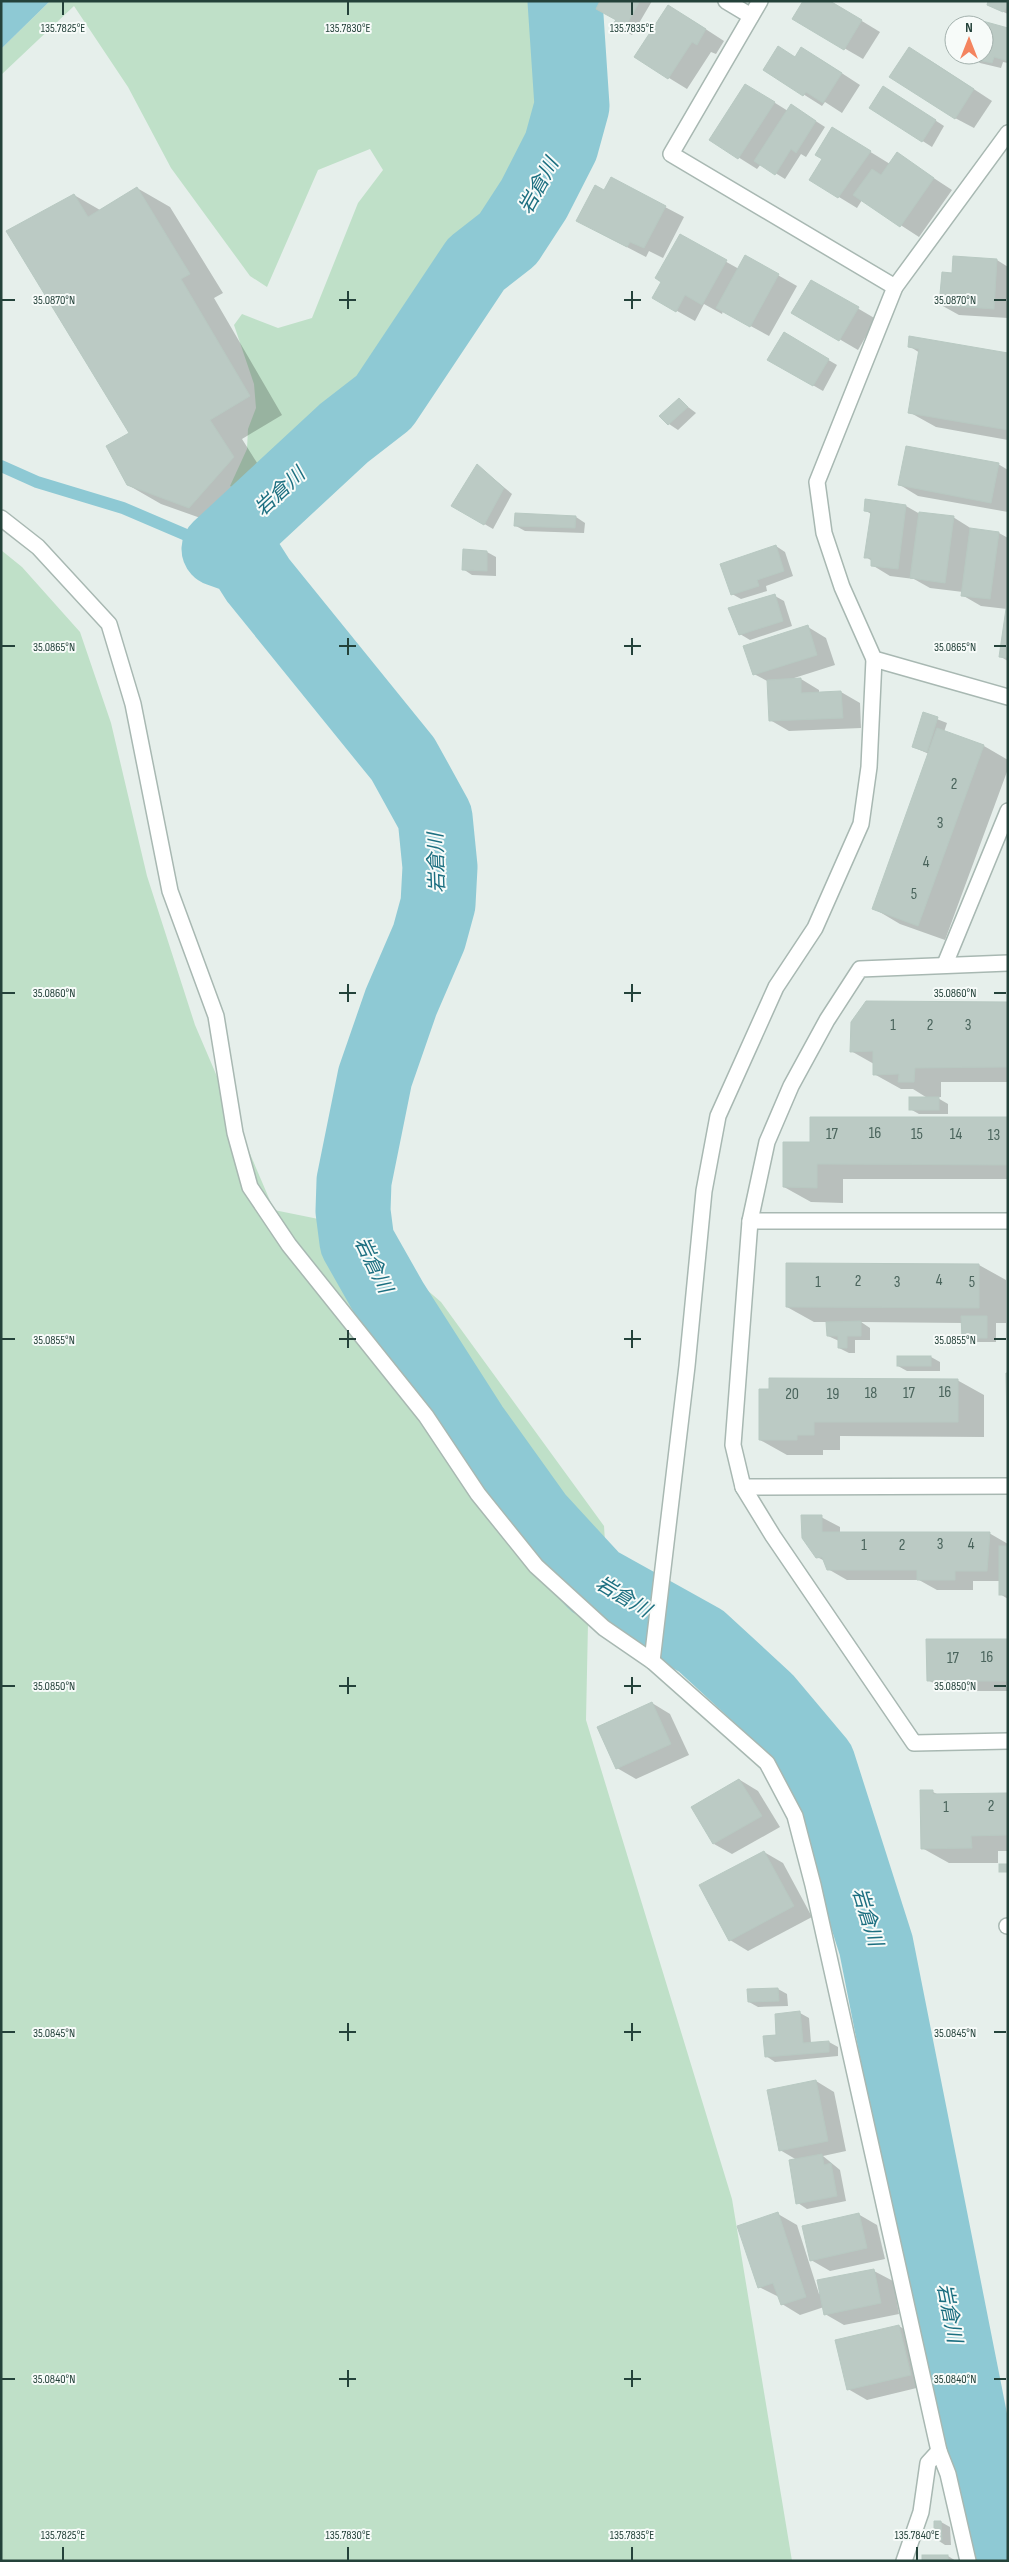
<svg xmlns="http://www.w3.org/2000/svg" width="1009" height="2562" viewBox="0 0 1009 2562" font-family="'Sofia Sans Condensed','Noto Sans JP',sans-serif">
<style>
.green{fill:#bfe0c8}
.water{fill:#8ec9d4}
.shadow{fill:#0003}
.lines{fill:none;stroke-linecap:round;stroke-linejoin:round}
.stream{stroke:#8ec9d4;stroke-width:12}
.river{stroke:#8ec9d4;stroke-width:75}
.building{fill:#bbcac4;stroke:#b8c9c2}
.lane-casing{stroke:#a8b8b2;stroke-width:18}
.street-casing{stroke:#a8b8b2;stroke-width:18}
.lane{stroke:#fff;stroke-width:15}
.street{stroke:#fff;stroke-width:15}
.ticks{fill:none;stroke:#24423a;stroke-width:2}
.labels{text-anchor:middle;dominant-baseline:central;stroke-width:4;stroke-linejoin:round;paint-order:stroke}
.number-label{font-size:16px;fill:#4a645c}
.water-label{font-size:20px;font-style:italic;fill:#1c6f80;stroke:#f7fbf9}
.ticks-label{font-size:12px;text-anchor:middle;fill:#24423a;stroke:#f7fbf9;stroke-width:4;stroke-linejoin:round;paint-order:stroke}
</style>
<rect width="100%" height="100%" fill="#e6efeb"/>
<g class="green">
<polygon points="50,1 569,1 559,137 533,194 488,242 413,371 370,434 316,476 273,492 246,493 230,486 247,449 248,429 256,408 254,384 234,325 242,314 278,328 312,318 358,203 383,170 370,149 318,170 267,287 250,276 171,168 128,87 74,6 1,75 1,49"/>
<polygon points="1,550 22,567 80,632 111,723 147,876 195,1025 274,1210 353,1226 441,1302 604,1526 607,1572 588,1623 586,1720 732,2199 792,2561 1,2561"/>
</g>
<polygon class="water" points="1,1 50,1 1,49"/>
<g class="shadow">
<polygon points="602,1 652,1 632,35 614,25 618,19"/>
<polygon points="829,1 880,32 863,59 794,19"/>
<polygon points="1008,1 1008,14 988,5"/>
<polygon points="687,17 724,41 716,54 711,52 687,89 635,57"/>
<polygon points="980,22 1008,29 1008,63 1003,62 1001,68 980,63 970,57 971,55 984,55 984,25 979,25"/>
<polygon points="796,58 820,59 860,85 842,113 825,102 822,106 765,70"/>
<polygon points="928,59 992,101 974,128 955,118"/>
<polygon points="893,93 944,126 932,147 871,108"/>
<polygon points="764,96 788,111 800,111 825,127 806,157 801,154 785,179 761,164 757,169 711,140"/>
<polygon points="851,140 890,164 897,154 952,190 919,237 862,200 857,208 839,197 824,159"/>
<polygon points="137,188 170,207 223,293 214,298 282,415 242,439 266,477 223,526 161,504 128,485 131,433 74,195 100,210"/>
<polygon points="604,192 665,207 684,217 663,258 649,251 646,257 596,231"/>
<polygon points="680,236 739,269 746,257 797,286 769,336 723,311 722,314 704,304 695,321 654,298 663,281"/>
<polygon points="997,260 1008,267 1008,318 959,315 941,305 953,274"/>
<polygon points="811,281 876,319 858,350 793,312"/>
<polygon points="784,334 837,365 823,391 769,360"/>
<polygon points="909,346 1008,355 1008,440 936,427 909,412 920,353"/>
<polygon points="679,400 696,413 678,430 669,424"/>
<polygon points="998,464 1008,470 1008,512 918,496 900,485"/>
<polygon points="478,466 512,494 493,529 452,505"/>
<polygon points="866,501 906,506 920,514 953,517 972,529 999,533 1008,538 1008,661 1001,657 1007,609 981,606 962,595 963,592 930,588 914,579 890,576 872,565 872,561 866,557 871,514 865,510"/>
<polygon points="576,517 585,523 584,533 525,531 516,526"/>
<polygon points="776,546 785,552 793,576 766,586 767,591 741,599 732,594"/>
<polygon points="487,552 496,557 496,576 472,575 463,569"/>
<polygon points="775,596 784,601 792,626 750,640 740,634"/>
<polygon points="808,627 826,638 835,665 791,679 801,679 819,690 819,693 841,692 860,703 861,728 789,731 770,720 769,682 754,674"/>
<polygon points="924,714 947,723 944,732 984,746 1008,760 1008,769 945,940 900,924 873,908 929,754 913,747"/>
<polygon points="1008,1003 1008,1082 941,1082 941,1097 936,1097 948,1104 948,1114 919,1114 910,1109 929,1099 913,1089 901,1089 874,1074 874,1064 851,1051"/>
<polygon points="1008,1119 1008,1179 843,1179 843,1203 811,1202 784,1187 811,1143"/>
<polygon points="979,1265 1006,1280 1006,1323 996,1323 996,1342 972,1342 963,1337 963,1323 861,1322 870,1328 870,1340 855,1340 855,1353 849,1353 839,1348 839,1341 828,1336 827,1322 814,1322 787,1307"/>
<polygon points="931,1357 940,1362 940,1371 907,1371 898,1366"/>
<polygon points="957,1380 984,1395 984,1437 840,1436 840,1450 823,1450 823,1455 787,1455 760,1440 761,1390"/>
<polygon points="821,1517 840,1527 840,1533 989,1533 1008,1544 1008,1599 1000,1594 1000,1581 973,1581 973,1590 937,1590 919,1580 847,1580 828,1569 825,1561 817,1557"/>
<polygon points="1008,1640 1008,1691 947,1691 928,1680"/>
<polygon points="652,1703 670,1714 689,1755 636,1779 617,1768"/>
<polygon points="740,1780 758,1791 780,1827 732,1854 714,1844"/>
<polygon points="933,1792 939,1795 1008,1794 1008,1851 998,1851 998,1863 949,1863 922,1848"/>
<polygon points="764,1852 783,1863 812,1917 748,1951 730,1940"/>
<polygon points="778,1989 787,1994 788,2006 758,2007 749,2002"/>
<polygon points="800,2013 809,2018 811,2043 829,2042 838,2047 838,2056 775,2062 766,2056"/>
<polygon points="816,2081 834,2092 846,2151 823,2156 840,2170 846,2201 807,2209 798,2203 797,2160 780,2150"/>
<polygon points="778,2214 797,2225 819,2294 874,2271 893,2281 899,2314 844,2325 825,2314 824,2307 800,2315 782,2304 779,2297 759,2287"/>
<polygon points="858,2214 877,2225 885,2259 830,2271 811,2260"/>
<polygon points="899,2326 917,2337 929,2385 867,2400 848,2389"/>
<polygon points="941,2522 950,2527 951,2545 945,2545 936,2539"/>
<polygon points="948,2556 956,2561 923,2561"/>
</g>
<g class="lines">
<polyline class="stream" points="1,466 37,482 123,508 219,549"/>
<polyline class="river" points="565,1 572,106 561,146 534,199 508,239 476,264 384,402 344,433 219,549 244,558 258,580 403,759 435,817 440,867 438,904 429,937 401,1002 375,1077 354,1181 353,1211 357,1242 391,1302 471,1427 537,1519 595,1582 701,1641 765,1700 818,1763 876,1945 998,2561"/>
</g>
<g class="building">
<polygon points="600,1 640,1 623,31 612,25 616,20 596,9"/>
<polygon points="803,1 830,1 862,20 844,50 792,19"/>
<polygon points="988,1 1008,1 1008,6 1003,12 987,5"/>
<polygon points="668,5 706,29 697,45 692,42 668,79 634,57"/>
<polygon points="979,20 1008,28 1008,61 994,57 992,63 969,58 970,55 984,55 984,25 978,25"/>
<polygon points="778,46 795,57 801,47 842,73 823,103 806,92 803,96 763,70"/>
<polygon points="909,47 974,89 955,119 889,77"/>
<polygon points="745,84 775,102 738,159 709,140"/>
<polygon points="883,86 936,120 922,142 869,108"/>
<polygon points="791,104 816,121 796,153 791,149 775,175 754,161"/>
<polygon points="832,127 871,151 838,198 809,180 822,159 815,155"/>
<polygon points="897,152 934,178 900,227 853,195 872,169 881,175"/>
<polygon points="611,177 666,206 644,248 630,242 627,247 576,221 595,185 604,190"/>
<polygon points="137,187 190,274 181,279 250,396 210,420 234,457 189,508 127,485 106,446 129,433 6,231 74,194 88,217"/>
<polygon points="680,234 727,260 702,305 685,295 676,312 652,298 661,282 655,278"/>
<polygon points="745,255 779,274 750,327 716,308"/>
<polygon points="953,256 997,259 994,309 939,305 942,272 952,273"/>
<polygon points="811,280 859,307 839,341 791,313"/>
<polygon points="784,332 829,359 813,386 767,360"/>
<polygon points="909,336 1008,353 1008,430 908,413 919,349 908,347"/>
<polygon points="679,398 688,407 668,425 659,416"/>
<polygon points="906,446 999,463 991,503 898,485"/>
<polygon points="477,464 504,488 484,525 451,506"/>
<polygon points="865,499 906,505 898,569 871,566 871,558 864,558 871,512 864,511"/>
<polygon points="919,512 954,516 945,583 910,578"/>
<polygon points="515,513 576,516 575,528 514,526"/>
<polygon points="970,528 999,532 990,599 961,596"/>
<polygon points="776,545 784,571 757,580 759,586 731,595 720,564"/>
<polygon points="463,549 487,551 487,571 462,570"/>
<polygon points="775,594 783,621 739,635 728,608"/>
<polygon points="1008,595 1008,658 999,657"/>
<polygon points="808,625 817,655 753,675 743,646"/>
<polygon points="801,678 801,693 841,691 843,718 769,721 767,680"/>
<polygon points="923,712 938,717 927,752 912,747"/>
<polygon points="937,728 984,745 918,926 872,909"/>
<polygon points="866,1001 1008,1002 1008,1067 915,1068 914,1082 898,1082 899,1074 873,1075 873,1051 850,1052 851,1022"/>
<rect x="909" y="1097" width="30" height="13"/>
<polygon points="810,1117 1008,1117 1008,1165 817,1164 817,1188 783,1187 783,1142 810,1142"/>
<polygon points="786,1263 979,1264 979,1308 786,1307"/>
<polygon points="961,1316 987,1316 987,1338 962,1338"/>
<polygon points="861,1321 861,1336 847,1336 847,1348 838,1348 838,1336 827,1336 826,1322"/>
<rect x="897" y="1356" width="34" height="10"/>
<polygon points="1006,1373 1008,1373 1008,1420 1007,1420"/>
<polygon points="769,1378 958,1379 958,1422 814,1422 814,1435 797,1435 797,1440 759,1440 759,1389 769,1389"/>
<polygon points="801,1515 822,1515 822,1532 990,1532 987,1571 955,1571 955,1580 917,1580 917,1570 827,1570 822,1557 816,1558 802,1538"/>
<rect x="999" y="1546" width="9" height="49"/>
<polygon points="926,1639 1008,1639 1008,1681 927,1681"/>
<polygon points="652,1702 671,1744 616,1769 597,1727"/>
<polygon points="739,1779 762,1816 713,1844 691,1807"/>
<polygon points="920,1790 933,1790 933,1794 1008,1793 1008,1835 971,1836 972,1848 921,1849"/>
<polygon points="764,1851 794,1906 729,1941 699,1885"/>
<rect x="999" y="1864" width="9" height="8"/>
<polygon points="778,1988 779,2001 748,2002 747,1989"/>
<polygon points="800,2011 803,2043 829,2041 829,2052 765,2057 763,2036 776,2035 775,2014"/>
<polygon points="816,2080 828,2141 779,2151 767,2090"/>
<polygon points="822,2154 824,2165 831,2163 837,2196 796,2204 789,2160"/>
<polygon points="778,2212 806,2297 781,2305 773,2283 758,2288 737,2226"/>
<polygon points="859,2213 867,2248 810,2261 802,2226"/>
<polygon points="874,2269 881,2303 824,2315 817,2280"/>
<polygon points="899,2325 911,2375 847,2390 835,2340"/>
<polygon points="934,2521 941,2521 942,2540 934,2540"/>
<rect x="922" y="2555" width="26" height="6"/>
</g>
<g class="lines">
<g class="lane-casing">
<g id="lane">
<polyline points="726,1 751,16"/>
<polyline points="1007,1926 1008,1926"/>
</g>
</g>
<g class="street-casing">
<g id="street">
<polyline points="760,1 671,154 895,287"/>
<polyline points="1008,133 895,287 817,482 824,533 842,587 874,659 1008,697"/>
<polyline points="1,518 38,547 109,624 133,704 170,891 216,1016 235,1133 250,1187 289,1245 426,1416 478,1494 536,1566 604,1628 652,1661 767,1763 795,1816 813,1885 939,2451"/>
<polyline points="1008,963 860,969 827,1020 791,1086 767,1142 750,1221 733,1445 743,1487 773,1536 914,1743 1008,1741"/>
<polyline points="945,964 1008,811"/>
<polyline points="750,1221 1008,1221"/>
<polyline points="743,1487 1008,1486"/>
<polyline points="652,1661 687,1366 704,1191 718,1116 776,987 815,928 861,824 869,767 874,659"/>
<polyline points="904,2561 921,2512 928,2463 939,2451 948,2474 968,2561"/>
</g>
</g>
<use href="#lane" class="lane"/>
<use href="#street" class="street"/>
</g>
<path class="ticks" d="M63,2v13M348,2v13M632,2v13M348,291v18M632,291v18M2,300h13M339,300h17M624,300h17M994,300h12M348,638v17M632,638v17M2,646h13M339,646h17M624,646h17M994,646h12M348,984v18M632,984v18M2,993h13M339,993h17M624,993h17M994,993h12M348,1330v18M632,1330v18M2,1339h13M339,1339h17M624,1339h17M994,1339h12M348,1677v17M632,1677v17M2,1686h13M339,1686h17M624,1686h17M994,1686h12M348,2023v18M632,2023v18M2,2032h13M339,2032h17M624,2032h17M994,2032h12M348,2370v17M632,2370v17M2,2379h13M339,2379h17M624,2379h17M994,2379h12M63,2547v13M348,2547v13M632,2547v13M917,2547v13"/>
<g class="labels">
<g class="number-label">
<text x="954" y="784">2</text>
<text x="940" y="823">3</text>
<text x="926" y="862">4</text>
<text x="914" y="894">5</text>
<text x="893" y="1025">1</text>
<text x="930" y="1025">2</text>
<text x="968" y="1025">3</text>
<text x="875" y="1133">16</text>
<text x="832" y="1134">17</text>
<text x="917" y="1134">15</text>
<text x="956" y="1134">14</text>
<text x="994" y="1135">13</text>
<text x="939" y="1280">4</text>
<text x="858" y="1281">2</text>
<text x="818" y="1282">1</text>
<text x="897" y="1282">3</text>
<text x="972" y="1282">5</text>
<text x="945" y="1392">16</text>
<text x="871" y="1393">18</text>
<text x="909" y="1393">17</text>
<text x="792" y="1394">20</text>
<text x="833" y="1394">19</text>
<text x="940" y="1544">3</text>
<text x="971" y="1544">4</text>
<text x="864" y="1545">1</text>
<text x="902" y="1545">2</text>
<text x="987" y="1657">16</text>
<text x="953" y="1658">17</text>
<text x="991" y="1806">2</text>
<text x="946" y="1807">1</text>
</g>
<g class="water-label">
<text transform="translate(539 186) rotate(-61)">岩倉川</text>
<text transform="translate(280 492) rotate(-43)">岩倉川</text>
<text transform="translate(437 863) rotate(-92)">岩倉川</text>
<text transform="translate(373 1265) rotate(64)">岩倉川</text>
<text transform="translate(623 1597) rotate(31)">岩倉川</text>
<text transform="translate(867 1917) rotate(73)">岩倉川</text>
<text transform="translate(949 2313) rotate(79)">岩倉川</text>
</g>
</g>
<g class="ticks-label">
<text x="63" y="32">135.7825°E</text>
<text x="348" y="32">135.7830°E</text>
<text x="632" y="32">135.7835°E</text>
<text x="54" y="304">35.0870°N</text>
<text x="955" y="304">35.0870°N</text>
<text x="54" y="651">35.0865°N</text>
<text x="955" y="651">35.0865°N</text>
<text x="54" y="997">35.0860°N</text>
<text x="955" y="997">35.0860°N</text>
<text x="54" y="1344">35.0855°N</text>
<text x="955" y="1344">35.0855°N</text>
<text x="54" y="1690">35.0850°N</text>
<text x="955" y="1690">35.0850°N</text>
<text x="54" y="2037">35.0845°N</text>
<text x="955" y="2037">35.0845°N</text>
<text x="54" y="2383">35.0840°N</text>
<text x="955" y="2383">35.0840°N</text>
<text x="63" y="2539">135.7825°E</text>
<text x="348" y="2539">135.7830°E</text>
<text x="632" y="2539">135.7835°E</text>
<text x="917" y="2539">135.7840°E</text>
</g>
<rect width="1009" height="2562" fill="none" stroke="#24423a" stroke-width="5"/>
<g transform="translate(969 40)"><circle r="24" fill="#f7fbf9" stroke="#a3b1ad"/>
<path d="M0-4L9 19L0 12L-9 19Z" fill="#f4845f"/>
<text y="-8" font-size="14" font-weight="bold" text-anchor="middle" fill="#24423a">N</text>
</g>
</svg>
